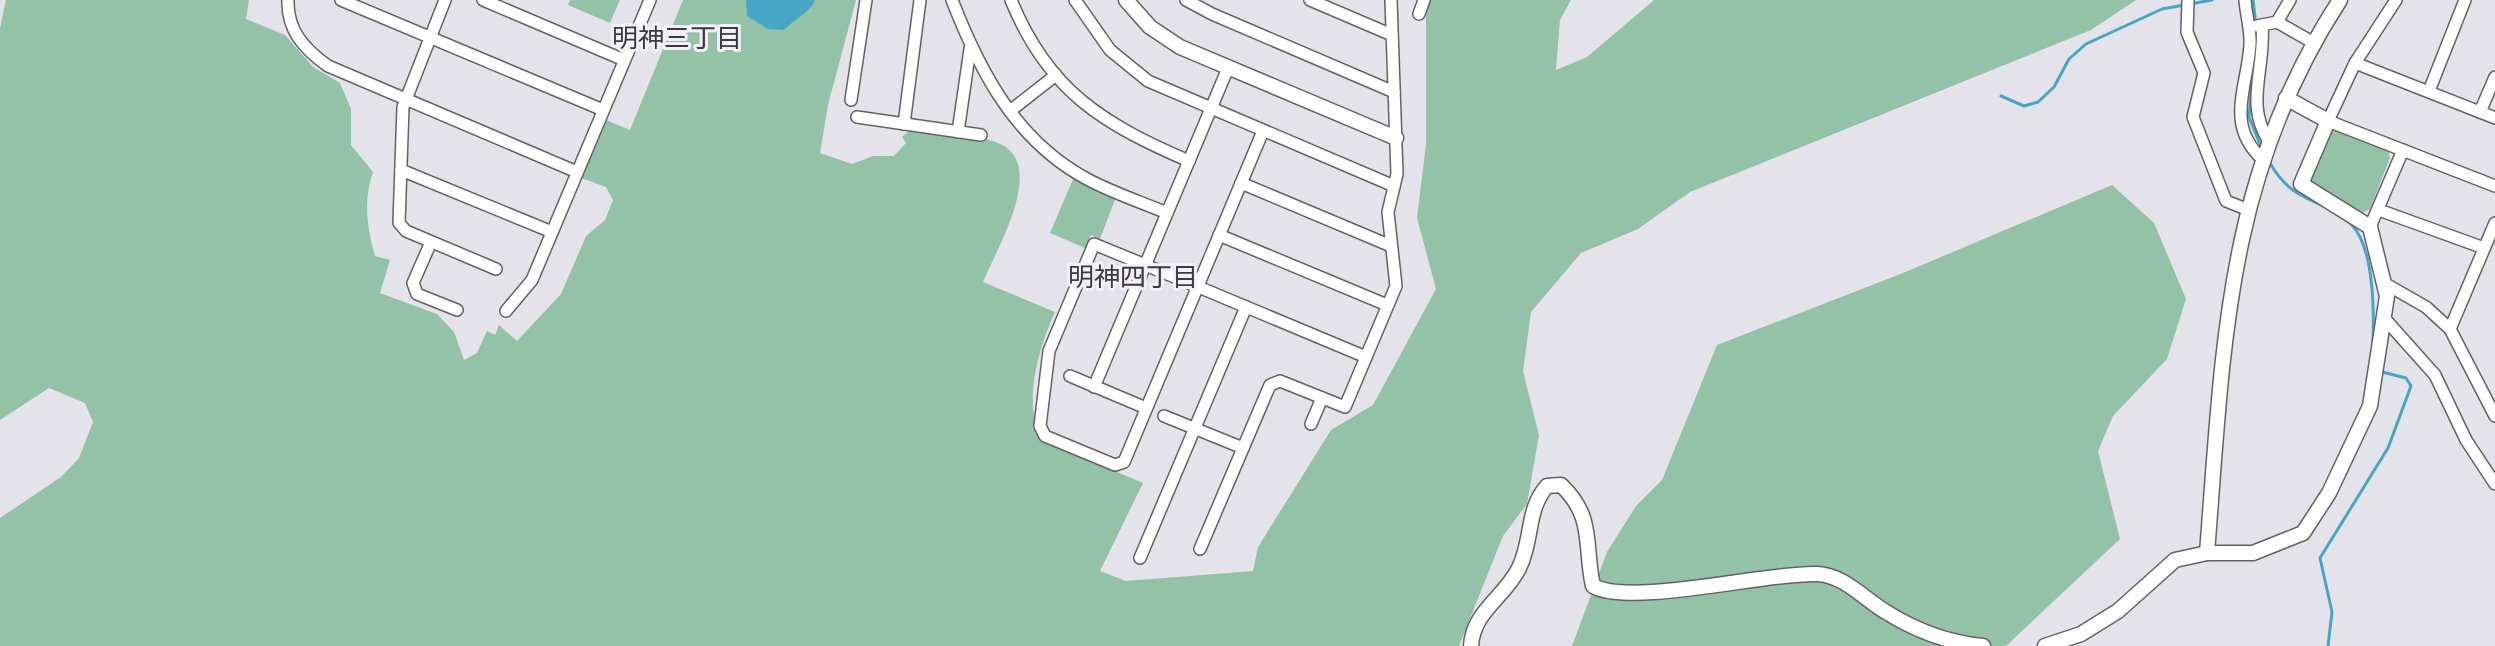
<svg xmlns="http://www.w3.org/2000/svg" width="2495" height="646" viewBox="0 0 2495 646" font-family="Signika,'Noto Sans JP',sans-serif">
<style>
.green{fill:#94c2a7}
.water{fill:#47a6c3}
.lines{fill:none;stroke-linecap:round;stroke-linejoin:round}
.stream{stroke:#47a6c3;stroke-width:3}
.minor-casing{stroke:#636167;stroke-width:14}
.tertiary-casing{stroke:#636167;stroke-width:17}
.minor{stroke:#fff;stroke-width:11}
.tertiary{stroke:#fff;stroke-width:14}
.labels{text-anchor:middle;dominant-baseline:central;stroke-width:6;stroke-linejoin:round;paint-order:stroke}
.neighbourhood-label{font-size:26px;fill:#3c3a40;stroke:#f2f0f7}
</style>
<rect width="100%" height="100%" fill="#e5e3ea"/>
<g class="green">
<path d="M6,0h243l-3,19 39,16 28,32 27,16 11,26v36l22,27c-10,28 -6,56 2,84l15,4 -10,33 57,21 17,18 10,28 13,-7 10,-22 8,4 4,-10 18,16 44,-47 25,-58 19,-16 8,-20 -7,-13 -25,-9 25,-58 24,10 53,-130h173l-28,105 -8,48 32,11 21,-8h21l12,-13 -4,-6 10,-9c27,5 61,5 86,15 51,20 -2,107 -15,139l72,30c-17,38 -32,89 -14,128l102,43 -43,88 26,10 127,-10 5,-24 73,-117 42,-25 63,-116 -19,-71 9,-74v-144h145l-11,20 -4,50 31,-13 67,-57h482l-45,30 -401,162 -52,37 -57,24 -50,59 -8,59 16,64 -12,69 -24,32 -44,110h-1459v-128l61,-41 18,-19 14,-36 -8,-19 -36,-15 -49,32v-392z"/>
<polygon points="570,0 620,0 610,23 568,5"/>
<polygon points="2332,128 2389,152 2390,158 2370,209 2360,214 2312,185 2310,177"/>
<polygon points="1074,177 1116,197 1100,239 1091,235 1085,248 1050,233"/>
<polygon points="2112,185 2154,223 2186,299 2167,359 2113,416 2098,451 2120,539 2006,646 1572,646 1607,552 1636,506 1662,480 1717,345 1903,273"/>
</g>
<path class="water" d="M746,0h69c-4,12 -22,20 -31,30l-16,-1 -21,-13z"/>
<g class="lines">
<g class="stream">
<polyline points="2253,0 2256,25"/>
<polyline points="2252,84 2249,117 2262,149"/>
<polyline points="2001,96 2024,106 2038,102 2054,87 2069,59 2086,44 2162,9 2212,0"/>
<path d="M2270,163c25,44 53,33 81,61 23,23 23,88 22,119"/>
<polyline points="2328,646 2332,612 2320,558 2388,448 2411,386 2406,378 2382,372"/>
</g>
<g class="minor-casing">
<g id="minor">
<path d="M288,0c-1,30 16,49 40,66l249,106"/>
<polyline points="341,0 603,110"/>
<polyline points="445,0 403,107 399,223 406,231 496,269"/>
<polyline points="483,0 624,60"/>
<path d="M952,0c28,72 64,141 135,179 26,14 54,23 80,34"/>
<path d="M1011,0c37,91 92,124 178,161"/>
<polyline points="1075,0 1110,50 1148,81 1394,186"/>
<polyline points="1186,0 1212,14 1394,92"/>
<polyline points="1310,0 1392,35"/>
<polyline points="2188,0 2187,32 2204,73 2193,117 2226,201 2246,209"/>
<path d="M2245,0c1,15 6,30 5,45 -3,44 -25,79 12,114"/>
<polyline points="2396,0 2355,63 2328,121 2495,186"/>
<polyline points="1419,14 1424,0"/>
<polyline points="2277,22 2290,0"/>
<path d="M2262,25c4,42 -18,80 7,116"/>
<polyline points="2257,26 2277,22 2314,43"/>
<polyline points="2355,63 2495,118"/>
<polyline points="2429,91 2465,0"/>
<polyline points="851,100 866,0"/>
<polyline points="1010,111 1056,75"/>
<polyline points="2480,112 2495,77"/>
<polyline points="857,117 981,135"/>
<polyline points="904,124 920,0"/>
<path d="M1263,131l-139,331 -9,3 -70,-29 -5,-10 9,-75 45,-107c91,37 182,75 272,113"/>
<polyline points="958,132 970,49"/>
<polyline points="401,170 552,232"/>
<polyline points="1241,183 1391,246"/>
<polyline points="2379,210 2484,248"/>
<polyline points="2370,227 2403,150"/>
<polyline points="1219,235 1387,305"/>
<polyline points="431,242 413,283 417,294 457,310"/>
<polyline points="2384,283 2426,307 2450,329 2495,416"/>
<polyline points="506,311 532,280 650,0"/>
<polyline points="2385,319 2435,375 2466,440 2495,484"/>
<polyline points="2450,329 2495,223"/>
<polyline points="1070,376 1146,408"/>
<polyline points="1094,387 1228,68"/>
<polyline points="1164,416 1243,448"/>
<polyline points="1311,424 1322,398"/>
<polyline points="1200,549 1270,385 1280,381 1345,407 1396,286 1388,212 1397,174 1391,0"/>
<polyline points="1140,558 1246,307"/>
</g>
</g>
<g class="tertiary-casing">
<g id="tertiary">
<polyline points="1126,0 1150,27 1180,47 1396,138"/>
<path d="M2207,553c16,-201 18,-377 133,-553"/>
<path d="M1471,646c2,-35 34,-49 48,-78 14,-28 7,-58 28,-82l14,-1c34,32 23,60 32,101 38,21 175,-14 224,-12 27,1 47,25 69,38 29,18 63,31 97,34"/>
<polyline points="2045,646 2081,634 2118,611 2175,560 2207,553 2253,553 2303,533 2329,493 2370,406 2387,296 2370,227 2301,184 2328,121 2286,98"/>
</g>
</g>
<use href="#minor" class="minor"/>
<use href="#tertiary" class="tertiary"/>
</g>
<g class="labels">
<g class="neighbourhood-label">
<text x="677" y="39">明神三丁目</text>
<text x="1133" y="278">明神四丁目</text>
</g>
</g>
</svg>
